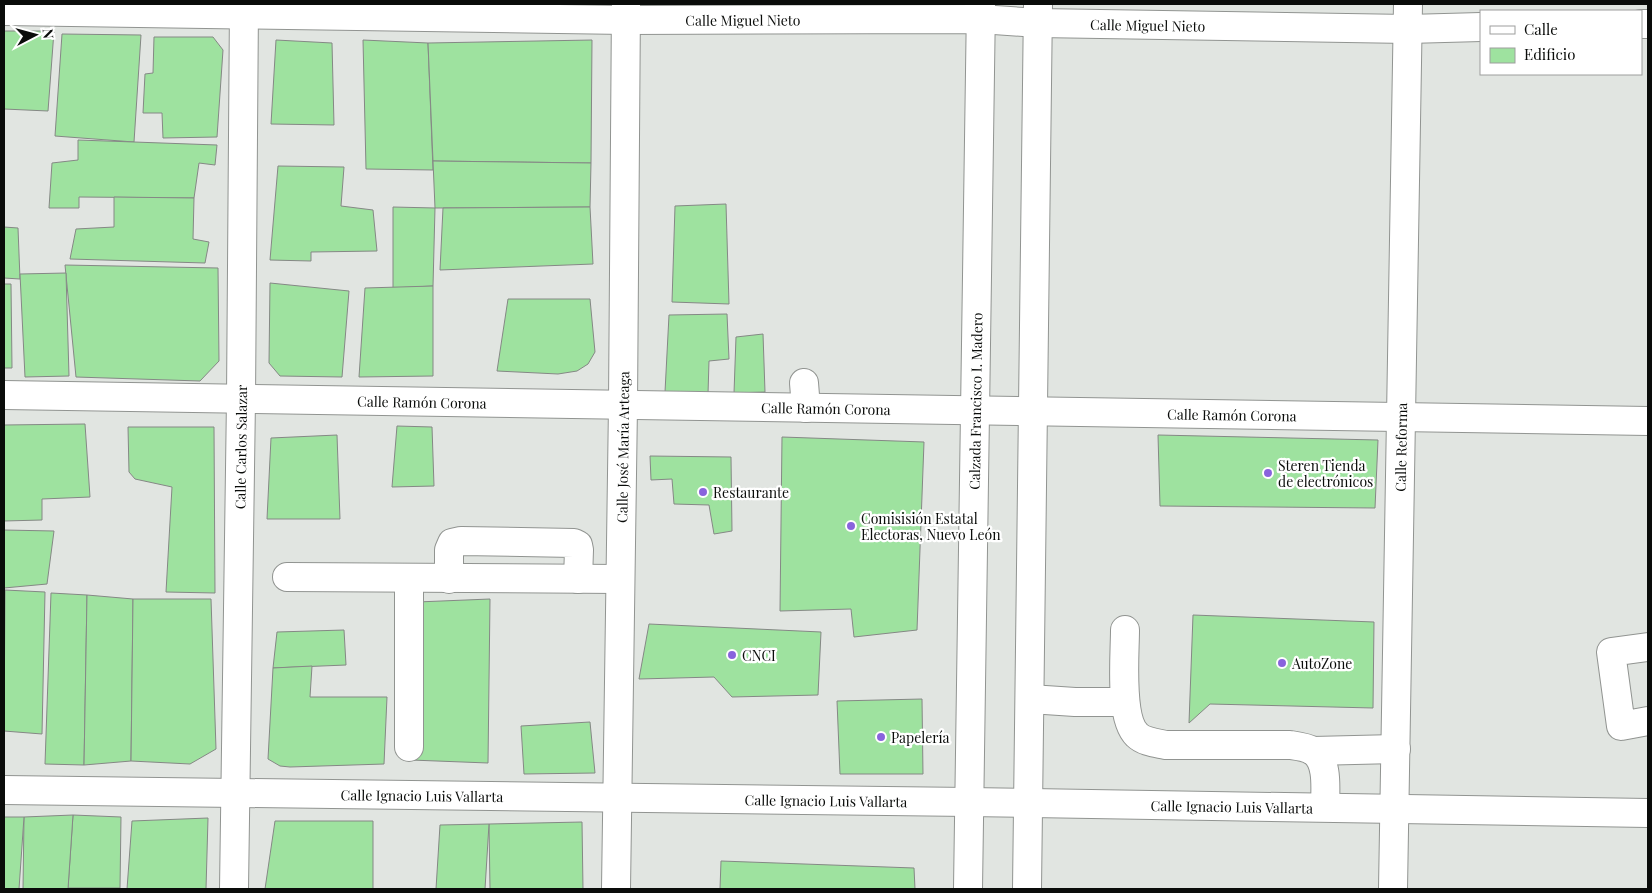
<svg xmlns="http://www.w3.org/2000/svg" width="1652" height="893" viewBox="0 0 1652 893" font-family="'Playfair Display',serif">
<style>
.building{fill:#9ee29f;stroke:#858885}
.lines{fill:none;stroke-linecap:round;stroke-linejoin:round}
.minor-casing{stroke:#919491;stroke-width:30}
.major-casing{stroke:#919491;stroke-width:30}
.minor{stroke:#fff;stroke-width:28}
.major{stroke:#fff;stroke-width:28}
.poi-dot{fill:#8963dd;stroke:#fff;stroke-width:2}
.labels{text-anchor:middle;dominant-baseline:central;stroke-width:4.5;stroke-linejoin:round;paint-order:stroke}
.street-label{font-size:14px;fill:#0a0c0a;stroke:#fff}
.poi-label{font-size:14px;fill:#0a0c0a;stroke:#fff;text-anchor:start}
</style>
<rect width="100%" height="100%" fill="#e1e5e1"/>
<g class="building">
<polygon points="4,31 54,31 48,111 4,109"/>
<polygon points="62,34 141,35 134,142 55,136"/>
<polygon points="154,37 213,37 223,50 217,137 163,138 162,113 143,113 145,74 153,73"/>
<polygon points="276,40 332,43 334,125 271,124"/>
<polygon points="363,40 428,43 433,170 366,169"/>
<polygon points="592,40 591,163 433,161 428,43"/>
<polygon points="78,140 134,142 217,145 215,165 199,163 194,198 79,197 79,208 49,208 52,163 78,160"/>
<polygon points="433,161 591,163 590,207 435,208"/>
<polygon points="278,166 344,167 341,206 373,210 377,251 311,252 311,261 270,260"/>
<polygon points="114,197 194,198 193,239 209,242 205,263 70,259 76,229 114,227"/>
<polygon points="726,204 729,304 672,302 675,206"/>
<polygon points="393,207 435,208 433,286 393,288"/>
<polygon points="590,207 593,264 440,270 443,208"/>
<polygon points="4,227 18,228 20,279 4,278"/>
<polygon points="65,265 218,268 219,361 200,381 76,377"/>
<polygon points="66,273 69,376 25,377 20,274"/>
<polygon points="270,283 349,291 342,377 280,376 269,363"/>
<polygon points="4,284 11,284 12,368 4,368"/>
<polygon points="433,286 433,376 359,377 365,288"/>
<polygon points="508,299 590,299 595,352 588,364 577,371 558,374 497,371"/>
<polygon points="727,314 729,359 709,361 708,394 665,392 669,315"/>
<polygon points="763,334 765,392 734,393 736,337"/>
<polygon points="85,424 90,497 42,499 42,520 4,521 4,425"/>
<polygon points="397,426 432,427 434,486 392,487"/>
<polygon points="128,427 214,427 215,593 166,592 172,487 135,479 129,472"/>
<polygon points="337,435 340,519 267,519 271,438"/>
<polygon points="1158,435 1378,440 1375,508 1160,506"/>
<polygon points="782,437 924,442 917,630 854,637 851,609 780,611"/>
<polygon points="650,456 731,457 732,531 714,534 709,505 674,504 672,479 651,480"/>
<polygon points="4,530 54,531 47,584 4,588"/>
<polygon points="5,590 45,592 42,734 4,731"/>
<polygon points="51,593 87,595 84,765 45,764"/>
<polygon points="87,595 133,599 131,761 84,765"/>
<polygon points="133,599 211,599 216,749 190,764 131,761"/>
<polygon points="490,599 488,763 411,760 417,602"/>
<polygon points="1193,615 1374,622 1373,708 1210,704 1189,723"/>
<polygon points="649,624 821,632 818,695 732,697 714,677 639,679"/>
<polygon points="344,630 346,665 273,668 277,632"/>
<polygon points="312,666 310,697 387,697 384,764 290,767 280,766 268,759 273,668"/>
<polygon points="922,699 923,774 840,774 837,701"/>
<polygon points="590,722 595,773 524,774 521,726"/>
<polygon points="73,815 121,817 120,888 68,888"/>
<polygon points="73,815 68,889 23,889 24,817"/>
<polygon points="4,817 24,817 19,889 4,889"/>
<polygon points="208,818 206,889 127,889 132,821"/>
<polygon points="275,821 373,821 373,889 265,889"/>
<polygon points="582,822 583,889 490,889 489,824"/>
<polygon points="489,824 485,889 436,889 440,825"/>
<polygon points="721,861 914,868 915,889 720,889"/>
</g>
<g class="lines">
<g class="minor-casing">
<g id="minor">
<path id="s1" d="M4,11l622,9 354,-1 58,4 370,6 73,-2"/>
<polyline points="1641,24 1648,24"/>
<polyline points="804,383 806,408"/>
<path id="s2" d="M4,395l1644,26"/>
<polyline points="287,577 620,579"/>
<polyline points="449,579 449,550 452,543 461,541 574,543 578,545 579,550 578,579"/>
<path d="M1125,630c0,25 -6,88 12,105 7,7 20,8 29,10h124c7,1 16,2 23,6 16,11 12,39 12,56"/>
<polyline points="1648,647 1611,652 1621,726 1648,721"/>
<polyline points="1030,699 1075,702 1125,702"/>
<polyline points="409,747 409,578"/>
<polyline points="1313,751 1396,749"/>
<path id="s3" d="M4,790l965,12 679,11"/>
<path id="s4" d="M234,889l7,-490 3,-395"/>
<path id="s5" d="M616,889l7,-484 3,-401"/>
<path id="s6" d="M1393,889l15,-885"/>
</g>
</g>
<g class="major-casing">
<g id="major">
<path id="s7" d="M968,889l13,-885"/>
<polyline points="1027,889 1038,4"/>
</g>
</g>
<use href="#minor" class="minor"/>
<use href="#major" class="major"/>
</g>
<g class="poi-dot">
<circle cx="1268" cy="473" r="5"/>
<circle cx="703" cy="492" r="5"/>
<circle cx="851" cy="526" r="5"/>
<circle cx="732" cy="655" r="5"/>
<circle cx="1282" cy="663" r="5"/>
<circle cx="881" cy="737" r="5"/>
</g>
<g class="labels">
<g class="street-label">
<text stroke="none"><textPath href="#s1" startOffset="739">Calle Miguel Nieto</textPath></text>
<text stroke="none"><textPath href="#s1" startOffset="1144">Calle Miguel Nieto</textPath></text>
<text stroke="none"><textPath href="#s2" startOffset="418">Calle Ramón Corona</textPath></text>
<text stroke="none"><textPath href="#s7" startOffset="488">Calzada Francisco I. Madero</textPath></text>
<text stroke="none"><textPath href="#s2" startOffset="822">Calle Ramón Corona</textPath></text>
<text stroke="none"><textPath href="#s2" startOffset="1228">Calle Ramón Corona</textPath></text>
<text stroke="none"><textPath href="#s6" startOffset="442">Calle Reforma</textPath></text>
<text stroke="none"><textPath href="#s4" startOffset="442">Calle Carlos Salazar</textPath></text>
<text stroke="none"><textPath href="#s5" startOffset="442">Calle José María Arteaga</textPath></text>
<text stroke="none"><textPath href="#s3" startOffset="418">Calle Ignacio Luis Vallarta</textPath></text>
<text stroke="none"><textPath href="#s3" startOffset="822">Calle Ignacio Luis Vallarta</textPath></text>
<text stroke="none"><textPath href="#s3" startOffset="1228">Calle Ignacio Luis Vallarta</textPath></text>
</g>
<g class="poi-label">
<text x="1278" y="465">Steren Tienda<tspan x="1278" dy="16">de electrónicos</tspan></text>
<text x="713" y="492">Restaurante</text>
<text x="861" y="518">Comisisión Estatal<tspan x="861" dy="16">Electoras, Nuevo León</tspan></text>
<text x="742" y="655">CNCI</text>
<text x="1292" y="663">AutoZone</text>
<text x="891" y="737">Papelería</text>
</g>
</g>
<rect width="1652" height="893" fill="none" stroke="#0a0c0a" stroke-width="10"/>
<rect x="1480" y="10" width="162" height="65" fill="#ffffff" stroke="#9d9e9d"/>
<rect x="1490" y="26" width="25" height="8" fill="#ffffff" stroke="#9d9e9d"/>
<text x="1524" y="35" font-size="15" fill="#0a0c0a">Calle</text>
<rect x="1490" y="48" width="25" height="15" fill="#9ee29f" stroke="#9d9e9d"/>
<text x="1524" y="60" font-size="15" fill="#0a0c0a">Edificio</text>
<g transform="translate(35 35) rotate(84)" stroke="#ffffff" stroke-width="4" paint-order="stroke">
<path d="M0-4L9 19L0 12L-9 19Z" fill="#0a0c0a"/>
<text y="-8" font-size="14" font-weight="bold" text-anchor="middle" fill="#0a0c0a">N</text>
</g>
</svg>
